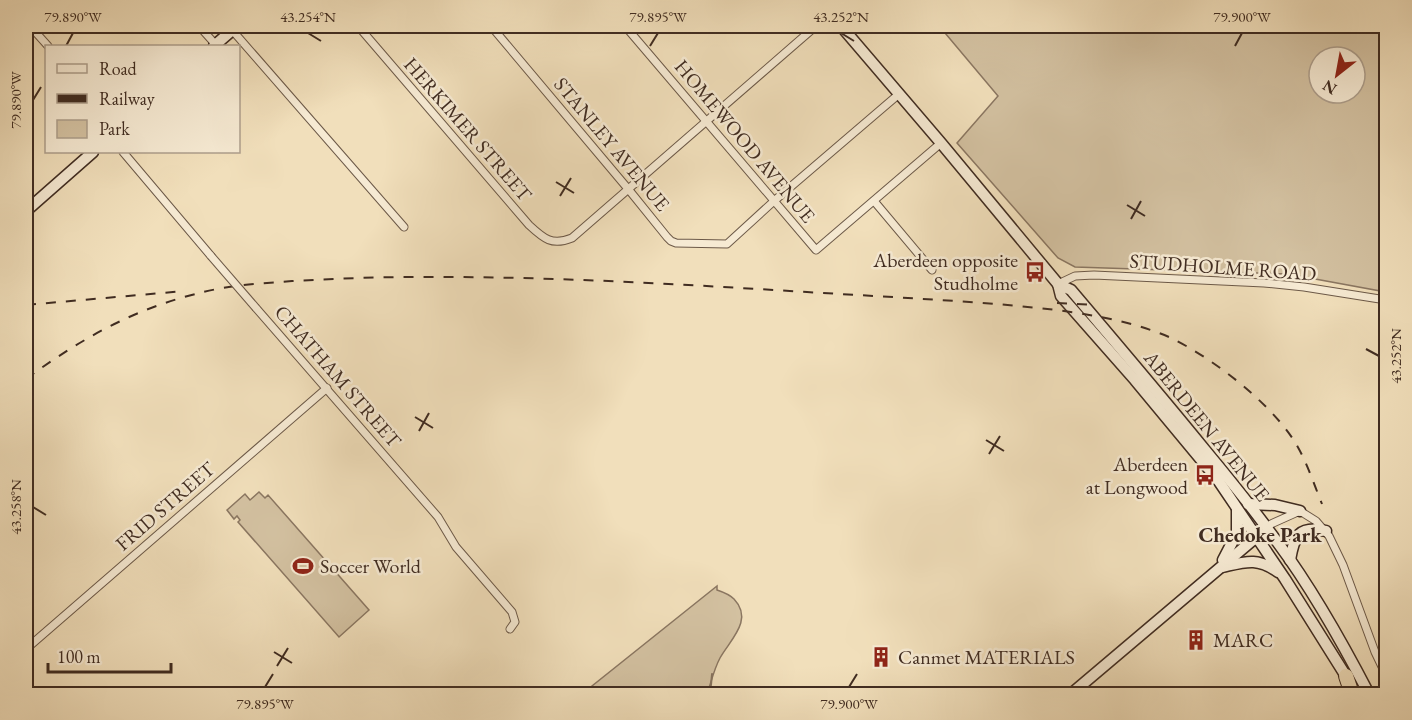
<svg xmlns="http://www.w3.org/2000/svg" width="1412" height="720" viewBox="0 0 1412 720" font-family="'EB Garamond',serif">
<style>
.green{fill:#d3c1a1;stroke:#8a7661;stroke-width:1.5;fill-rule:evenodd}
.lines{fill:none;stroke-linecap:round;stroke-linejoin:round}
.stream{stroke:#86735e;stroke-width:2}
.street-casing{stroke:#6c5948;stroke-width:9}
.secondary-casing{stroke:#402c21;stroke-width:13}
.highway-casing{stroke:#402c21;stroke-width:16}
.street{stroke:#f6ead3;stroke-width:7}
.secondary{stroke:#f6ead3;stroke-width:10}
.highway{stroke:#f1dfbb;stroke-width:14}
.rail{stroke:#402c21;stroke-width:2;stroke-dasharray:10 10;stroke-linecap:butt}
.street-bridge-casing{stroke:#6c5948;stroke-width:9;stroke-linecap:butt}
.street-bridge{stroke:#f6ead3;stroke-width:7}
.ticks{fill:none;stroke:#402c21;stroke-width:2}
.labels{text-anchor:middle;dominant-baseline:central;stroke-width:5;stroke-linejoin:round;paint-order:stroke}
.street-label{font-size:20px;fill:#402c21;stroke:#f6ead3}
.poi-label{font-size:20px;fill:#402c21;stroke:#f6ead3;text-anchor:start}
.neighbourhood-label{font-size:21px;font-weight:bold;fill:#402c21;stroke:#f6ead3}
.neatline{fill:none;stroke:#402c21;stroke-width:2}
.ticks-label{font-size:15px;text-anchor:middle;fill:#402c21}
</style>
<rect width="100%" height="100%" fill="#f1dfbb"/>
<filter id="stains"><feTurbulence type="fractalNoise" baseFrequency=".00333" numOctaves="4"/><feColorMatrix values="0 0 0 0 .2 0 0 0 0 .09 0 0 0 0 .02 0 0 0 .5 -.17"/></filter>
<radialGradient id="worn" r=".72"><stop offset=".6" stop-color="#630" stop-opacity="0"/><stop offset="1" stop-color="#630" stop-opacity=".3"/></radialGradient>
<g class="green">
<path d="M942,26h444v266l-98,-18 -213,-7 -17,-9 -101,-115 41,-47 -58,-69zM1319,57h36v36h-36z"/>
<polygon points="259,492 265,498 268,495 369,610 339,637 238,522 240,520 237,516 234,519 227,510 245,494 250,500"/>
<path d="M717,586v4c6,2 13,5 17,9 20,21 -4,41 -14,59 -6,11 -9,25 -13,36h-125z"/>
</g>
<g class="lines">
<polyline class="stream" points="707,694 711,685 712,674"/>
<g class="street-casing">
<g id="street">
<polyline points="30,26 48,46"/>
<polyline points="199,26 216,45"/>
<path d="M358,26l171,199c15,14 23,21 43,13l244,-212"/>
<polyline points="491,26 629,190 667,237 671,241 676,243 727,244 774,201 899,94"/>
<polyline points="625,26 816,250 941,143"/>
<polyline points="232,30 404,227"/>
<polyline points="123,152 211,256"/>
<polyline points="874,201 932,270"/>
<polyline points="1058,284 1075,276 1094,275 1264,283 1304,287 1386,300"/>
<polyline points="256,308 438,517 456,547 512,612 515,622 510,629"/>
<polyline points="1267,528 1271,524 1300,511 1316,521 1329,536 1343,565 1375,652 1386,675"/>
<polyline points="26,649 327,388"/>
</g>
</g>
<g class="secondary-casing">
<g id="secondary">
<path d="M841,26l100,117 117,141 13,6c45,53 90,106 134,160 25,30 50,61 73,93 35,47 64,99 91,151"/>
<polyline points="214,46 237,26"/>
<polyline points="26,211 93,152"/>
<polyline points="1058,284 1061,296 1135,380 1218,480 1285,579 1349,681"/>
<polyline points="1248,504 1275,505 1300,511"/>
<polyline points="1223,560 1237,533 1237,510"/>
<path d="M1290,560c4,-24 9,-35 36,-29"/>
<path d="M1222,567c23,-5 35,-10 56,5"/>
<polyline points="1071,694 1260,534"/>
</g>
</g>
<g class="highway-casing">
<polyline id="highway" points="1346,676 1352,694"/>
</g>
<use href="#street" class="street"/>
<use href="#secondary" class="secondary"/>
<use href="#highway" class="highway"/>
<g class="rail">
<polyline points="1057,303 1096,305"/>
<polyline points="26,305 184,291"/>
<path d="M26,379c63,-46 119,-76 196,-91 23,-4 47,-5 70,-7 40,-2 80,-4 120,-4 132,-1 263,7 395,15 63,4 126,7 190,12 55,5 121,11 172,33 42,20 98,63 124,102 13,20 20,43 29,65"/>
</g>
<g class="street-bridge-casing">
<polyline id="street-bridge" points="211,256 256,308"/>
</g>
<use href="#street-bridge" class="street-bridge"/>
</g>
<path class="ticks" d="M308,33l13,8M841,33l13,8M66,46l7,-13M650,46l8,-13M1235,46l7,-13M33,100l8,-13M556,182l18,11M560,196l11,-18M1127,205l18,11M1131,219l10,-18M1366,349l13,7M415,417l18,11M419,431l10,-18M986,440l18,11M989,454l11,-18M33,507l13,8M274,652l18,11M277,666l11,-18M265,687l8,-13M849,687l8,-13"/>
<defs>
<g id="bus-bare" transform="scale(1.62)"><path d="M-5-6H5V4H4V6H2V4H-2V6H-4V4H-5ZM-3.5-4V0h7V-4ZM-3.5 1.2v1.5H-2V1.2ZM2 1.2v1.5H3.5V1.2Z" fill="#8f2418" stroke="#f6ead3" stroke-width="2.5" paint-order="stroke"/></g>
<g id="stadium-bare" transform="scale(1.62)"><path d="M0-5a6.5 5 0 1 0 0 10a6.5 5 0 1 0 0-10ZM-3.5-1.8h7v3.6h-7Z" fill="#8f2418" stroke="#f6ead3" stroke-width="2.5" paint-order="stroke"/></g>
<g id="building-bare" transform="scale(1.62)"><path d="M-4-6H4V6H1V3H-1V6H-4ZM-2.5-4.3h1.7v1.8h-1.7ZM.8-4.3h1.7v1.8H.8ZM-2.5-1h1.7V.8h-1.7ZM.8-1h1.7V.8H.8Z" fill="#8f2418" stroke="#f6ead3" stroke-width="2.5" paint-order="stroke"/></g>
</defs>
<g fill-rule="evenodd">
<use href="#bus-bare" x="1035" y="272"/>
<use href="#bus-bare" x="1205" y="475"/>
<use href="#stadium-bare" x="303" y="566"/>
<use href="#building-bare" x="1196" y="640"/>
<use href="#building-bare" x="881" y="657"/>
</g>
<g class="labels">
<g class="street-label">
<text transform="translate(468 129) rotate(49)">HERKIMER STREET</text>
<text transform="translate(745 141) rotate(50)">HOMEWOOD AVENUE</text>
<text transform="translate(612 144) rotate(50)">STANLEY AVENUE</text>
<text transform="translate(1223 267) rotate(4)">STUDHOLME ROAD</text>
<text transform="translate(338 376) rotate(49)">CHATHAM STREET</text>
<text transform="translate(1207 426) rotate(51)">ABERDEEN AVENUE</text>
<text transform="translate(165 506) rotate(-41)">FRID STREET</text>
</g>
<g class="poi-label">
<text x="1018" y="260" text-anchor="end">Aberdeen opposite<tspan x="1018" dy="23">Studholme</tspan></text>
<text x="1188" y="464" text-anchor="end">Aberdeen<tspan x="1188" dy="23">at Longwood</tspan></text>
<text x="320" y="566">Soccer World</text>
<text x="1213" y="640">MARC</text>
<text x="898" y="657">Canmet MATERIALS</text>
</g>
<g class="neighbourhood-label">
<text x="1260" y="534">Chedoke Park</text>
</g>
</g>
<rect width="1412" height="720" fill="none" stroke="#f1dfbb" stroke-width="66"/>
<rect x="45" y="45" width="195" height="108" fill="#f6ead3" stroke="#ad9e8c" stroke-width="1.5"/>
<rect x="57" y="64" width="30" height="9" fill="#f6ead3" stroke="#ad9e8c" stroke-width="1.5"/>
<text x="99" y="75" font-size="18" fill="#402c21">Road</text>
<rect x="57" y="94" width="30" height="9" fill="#402c21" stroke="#ad9e8c" stroke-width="1.5"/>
<text x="99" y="105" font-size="18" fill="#402c21">Railway</text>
<rect x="57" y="120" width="30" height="18" fill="#d3c1a1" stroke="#ad9e8c" stroke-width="1.5"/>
<text x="99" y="135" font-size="18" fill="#402c21">Park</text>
<g transform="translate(1337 75) rotate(211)"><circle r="28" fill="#f6ead3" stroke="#ad9e8c" stroke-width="1.5"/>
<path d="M0-4.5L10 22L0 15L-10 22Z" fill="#8f2418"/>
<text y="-9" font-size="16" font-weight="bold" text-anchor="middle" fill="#402c21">N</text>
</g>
<path d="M48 663v9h123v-9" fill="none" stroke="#402c21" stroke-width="3"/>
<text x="57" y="663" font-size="18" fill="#402c21" stroke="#f6ead3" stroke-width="4.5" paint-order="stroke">100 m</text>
<rect x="33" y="33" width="1346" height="654" class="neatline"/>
<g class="ticks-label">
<text x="73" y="22">79.890°W</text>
<text x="308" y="22">43.254°N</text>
<text x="658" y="22">79.895°W</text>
<text x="841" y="22">43.252°N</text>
<text x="1242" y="22">79.900°W</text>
<text transform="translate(16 100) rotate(-90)" y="5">79.890°W</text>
<text transform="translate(1396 356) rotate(-90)" y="5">43.252°N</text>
<text transform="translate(16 507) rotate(-90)" y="5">43.258°N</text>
<text x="265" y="709">79.895°W</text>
<text x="849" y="709">79.900°W</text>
</g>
<rect width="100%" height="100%" filter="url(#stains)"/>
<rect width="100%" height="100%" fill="url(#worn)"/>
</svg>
